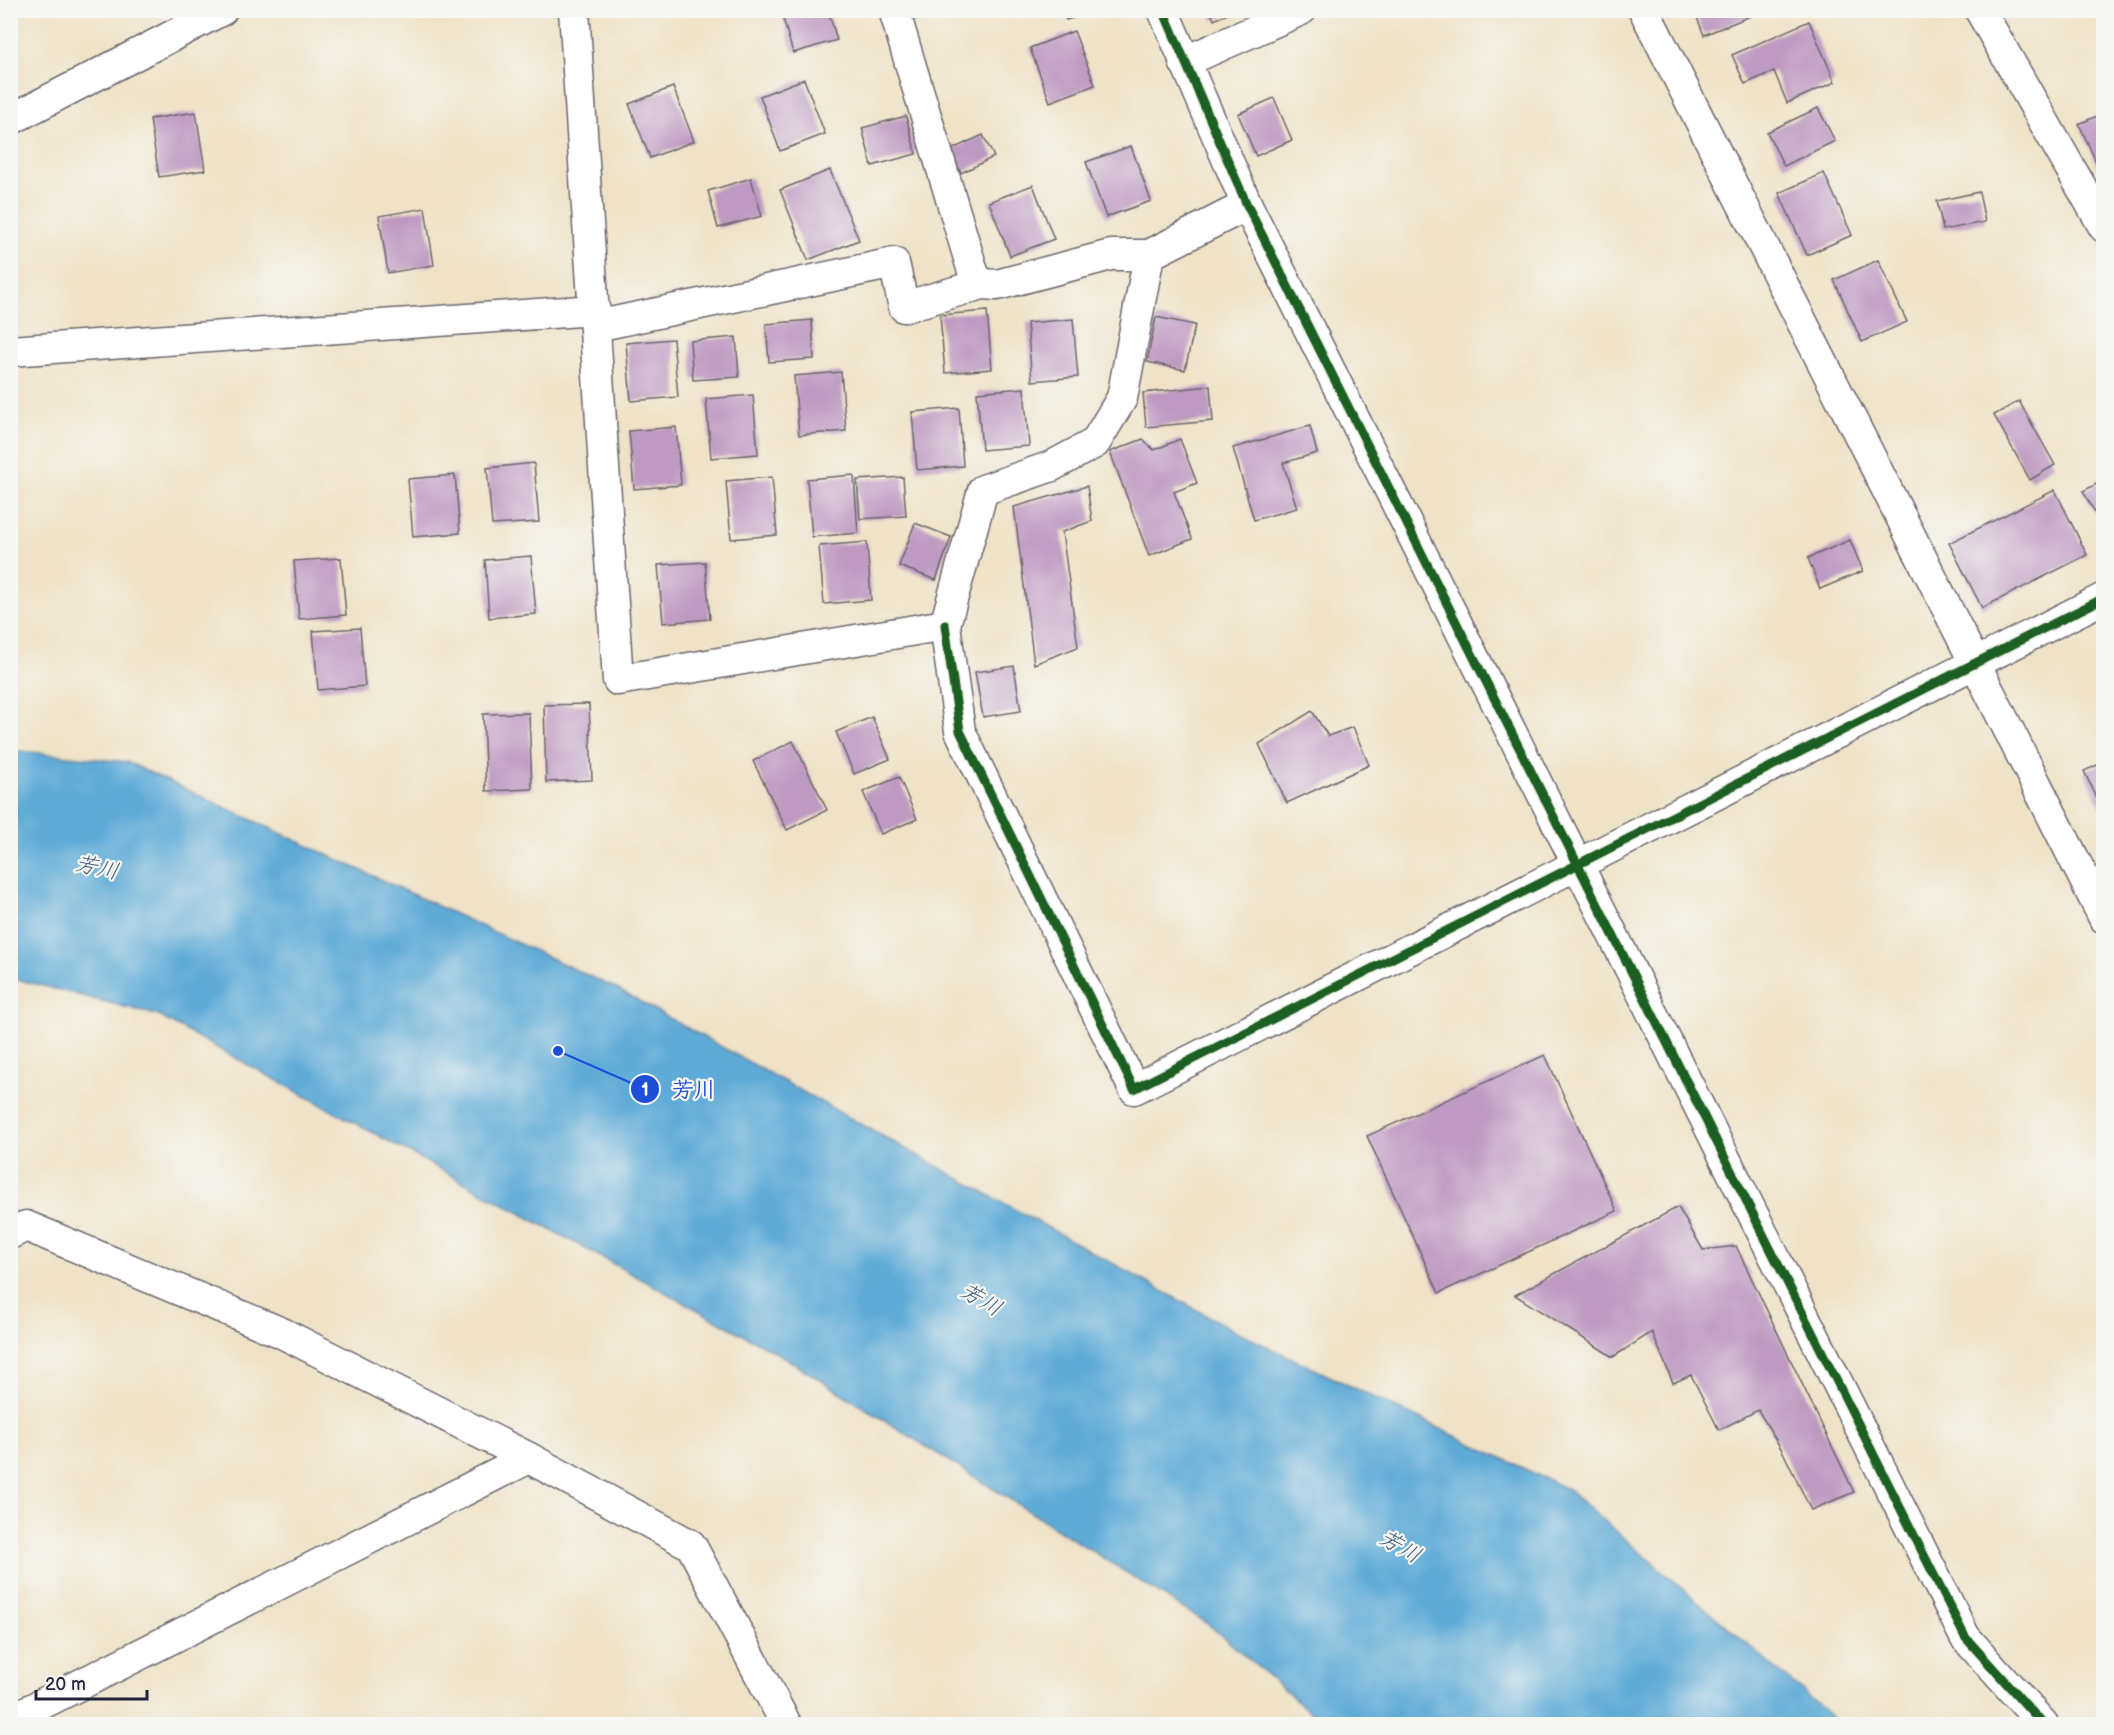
<svg xmlns="http://www.w3.org/2000/svg" width="2114" height="1735" viewBox="0 0 2114 1735" font-family="'Balsamiq Sans','Klee One',sans-serif">
<style>
.water{fill:#5eabd7;stroke:#406689;stroke-width:1.5}
.building{fill:#be99c1}
.lines{fill:none;stroke-linecap:round;stroke-linejoin:round}
.minor-casing{stroke:#6a656c;stroke-width:33}
.minor{stroke:#fff;stroke-width:30}
.cycleway-casing{stroke:#f6f6f2;stroke-width:13}
.cycleway{stroke:#1b5e20;stroke-width:9}
.labels{text-anchor:middle;dominant-baseline:central;stroke-width:4.5;stroke-linejoin:round;paint-order:stroke}
.water-label{font-size:22px;font-style:italic;fill:#3a5979;stroke:#f6f6f2}
.leader{fill:none;stroke:#1d4ed8;stroke-width:2}
.callout-dot{fill:#1d4ed8;stroke:#f6f6f2;stroke-width:2}
.mark-label{font-size:18px;text-anchor:middle;font-weight:bold;fill:#fff}
.callout-label{font-size:22px;text-anchor:middle;font-weight:bold;fill:#1d4ed8;stroke:#f6f6f2;stroke-width:4.5;stroke-linejoin:round;paint-order:stroke}
</style>
<rect width="100%" height="100%" fill="#f6f6f2"/>
<filter id="ink" filterUnits="userSpaceOnUse"><feTurbulence type="fractalNoise" baseFrequency=".0167" numOctaves="2"/><feDisplacementMap in="SourceGraphic" scale="12" xChannelSelector="R" yChannelSelector="G"/><feConvolveMatrix kernelMatrix="1 2 1 2 8 2 1 2 1" color-interpolation-filters="sRGB"/></filter>
<filter id="wash" filterUnits="userSpaceOnUse"><feTurbulence type="fractalNoise" baseFrequency=".008" numOctaves="4" result="noise"/><feDisplacementMap in="SourceGraphic" scale="24" xChannelSelector="R" yChannelSelector="G"/><feGaussianBlur stdDeviation="1.35" result="paint"/><feColorMatrix in="noise" values="0 0 0 0 0 0 0 0 0 0 0 0 0 0 0 0 0 1.4 0 .05"/><feComposite in="paint" operator="in"/></filter>
<g filter="url(#wash)">
<rect width="100%" height="100%" fill="#efe2c7"/>
<polygon class="water" points="10,750 127,762 615,988 1235,1331 1567,1489 1840,1724 1324,1724 1208,1624 784,1357 157,1015 11,978"/>
<g id="blocks">
<g class="building">
<polygon points="799,10 828,10 837,40 793,53 782,15"/>
<polygon points="898,10 944,10 944,11 902,23"/>
<polygon points="1063,10 1097,10 1097,11 1066,20"/>
<polygon points="1210,10 1236,10 1214,20"/>
<polygon points="1694,10 1752,10 1753,15 1704,35"/>
<polygon points="1809,21 1835,82 1787,103 1774,71 1745,84 1732,55"/>
<polygon points="1074,31 1095,85 1050,102 1030,48"/>
<polygon points="804,79 825,134 780,151 760,96"/>
<polygon points="673,87 694,141 650,158 629,104"/>
<polygon points="1274,98 1292,140 1256,156 1238,114"/>
<polygon points="1818,108 1835,141 1784,166 1767,132"/>
<polygon points="196,112 205,170 159,177 150,119"/>
<polygon points="2104,113 2104,175 2102,175 2079,124"/>
<polygon points="906,116 916,154 872,166 862,128"/>
<polygon points="983,135 994,157 961,173 950,150"/>
<polygon points="1131,146 1151,201 1106,217 1086,162"/>
<polygon points="830,170 859,240 808,260 780,190"/>
<polygon points="1824,173 1852,235 1807,255 1779,193"/>
<polygon points="751,178 762,216 718,228 708,191"/>
<polygon points="1033,185 1054,239 1010,256 989,202"/>
<polygon points="1979,192 1985,222 1943,230 1937,201"/>
<polygon points="425,208 434,265 388,273 379,216"/>
<polygon points="1878,260 1907,322 1862,342 1834,280"/>
<polygon points="987,311 992,369 945,373 940,315"/>
<polygon points="1156,317 1195,325 1185,370 1147,362"/>
<polygon points="1073,319 1078,377 1032,381 1027,323"/>
<polygon points="812,320 814,359 769,362 766,324"/>
<polygon points="736,337 739,377 693,380 690,341"/>
<polygon points="673,339 678,397 631,401 626,343"/>
<polygon points="841,372 846,431 799,435 794,376"/>
<polygon points="1210,386 1213,421 1146,427 1143,393"/>
<polygon points="1024,388 1029,446 982,450 977,392"/>
<polygon points="753,395 758,454 711,458 706,399"/>
<polygon points="2019,401 2055,465 2030,480 1994,415"/>
<polygon points="959,408 963,466 917,470 912,412"/>
<polygon points="1310,426 1317,453 1283,463 1297,508 1254,520 1233,448"/>
<polygon points="676,427 681,485 634,489 629,431"/>
<polygon points="1143,439 1154,450 1180,439 1197,483 1174,492 1192,539 1149,556 1110,452"/>
<polygon points="534,463 539,522 492,525 487,468"/>
<polygon points="455,475 460,533 413,537 408,479"/>
<polygon points="854,475 858,533 812,537 807,479"/>
<polygon points="772,477 777,535 731,539 726,481"/>
<polygon points="903,477 906,516 860,519 857,480"/>
<polygon points="2104,480 2104,529 2083,491"/>
<polygon points="1087,486 1092,521 1062,532 1078,647 1034,664 1014,507"/>
<polygon points="2055,490 2087,555 1982,608 1949,543"/>
<polygon points="915,523 951,537 936,580 899,566"/>
<polygon points="1850,540 1863,571 1820,589 1808,558"/>
<polygon points="867,542 871,600 824,604 819,546"/>
<polygon points="531,556 536,614 489,618 485,560"/>
<polygon points="341,558 346,615 299,619 294,561"/>
<polygon points="705,562 710,619 663,623 658,565"/>
<polygon points="360,628 365,686 318,690 313,631"/>
<polygon points="1014,666 1021,711 983,717 975,672"/>
<polygon points="589,704 592,780 546,782 544,705"/>
<polygon points="1312,711 1328,736 1353,727 1369,765 1287,803 1259,744"/>
<polygon points="529,713 532,789 486,791 483,714"/>
<polygon points="872,717 890,759 854,774 836,732"/>
<polygon points="793,741 827,810 787,830 753,761"/>
<polygon points="2104,762 2104,814 2084,771"/>
<polygon points="899,777 917,819 881,834 863,792"/>
<polygon points="1545,1055 1617,1211 1439,1293 1367,1136"/>
<polygon points="1678,1207 1703,1250 1736,1246 1854,1492 1811,1510 1782,1450 1758,1410 1719,1430 1691,1375 1673,1383 1652,1332 1613,1357 1515,1295"/>
</g>
</g>
</g>
<g filter="url(#ink)">
<use href="#blocks" fill-opacity="0" stroke="#6a656c" stroke-width="1.5"/>
<g class="lines">
<g class="minor-casing">
<g id="minor">
<polyline points="574,10 618,680 945,625 983,490 1052,466 1095,443 1122,398 1149,255 1247,205"/>
<polyline points="894,10 974,275 982,284 997,285 1111,255 1149,255"/>
<polyline points="1163,10 1247,205 1965,1637 2043,1724"/>
<polyline points="1644,10 2104,918"/>
<polyline points="1980,10 2104,227"/>
<polyline points="1184,62 1301,10"/>
<polyline points="10,120 222,10"/>
<polyline points="596,326 894,263 904,307 982,284"/>
<polyline points="10,351 595,310"/>
<polyline points="945,625 960,731 1134,1089 2104,598"/>
<polyline points="10,1234 26,1226 282,1333 529,1458 691,1545 786,1724"/>
<polyline points="10,1720 529,1458"/>
</g>
</g>
<use href="#minor" class="minor"/>
<g class="cycleway-casing">
<g id="cycleway">
<polyline points="1163,10 1247,205 1965,1637 2043,1724"/>
<polyline points="945,625 960,731 1134,1089 2104,598"/>
</g>
</g>
<use href="#cycleway" class="cycleway"/>
</g>
</g>
<g class="labels">
<g class="water-label">
<text transform="translate(97 868) rotate(13)">芳川</text>
<text transform="translate(981 1300) rotate(30)">芳川</text>
<text transform="translate(1400 1547) rotate(30)">芳川</text>
</g>
</g>
<path class="leader" d="M558 1051L645 1089"/>
<g class="callout-dot">
<circle cx="558" cy="1051" r="6"/>
<circle cx="645" cy="1089" r="15"/>
</g>
<g class="mark-label">
<text x="645" y="1096">1</text>
</g>
<g class="callout-label">
<text x="694" y="1097">芳川</text>
</g>
<rect width="2114" height="1735" fill="none" stroke="#f6f6f2" stroke-width="36"/>
<path d="M36 1690v9h111v-9" fill="none" stroke="#22223b" stroke-width="3"/>
<text x="45" y="1690" font-size="18" fill="#22223b" stroke="#f6f6f2" stroke-width="4.5" paint-order="stroke">20 m</text>
</svg>
